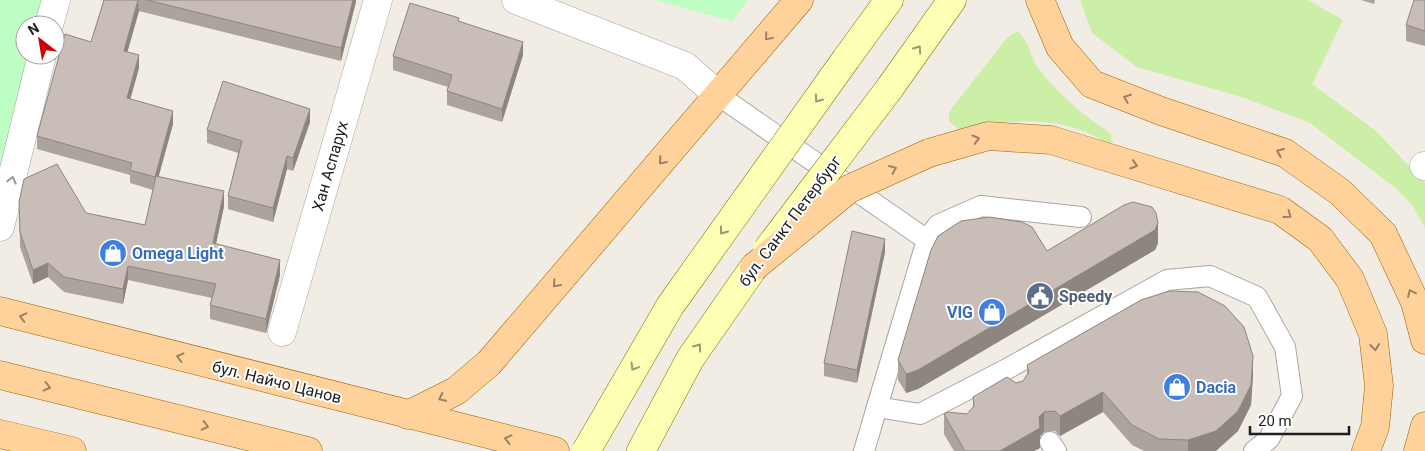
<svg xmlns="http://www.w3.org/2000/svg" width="1425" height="451" viewBox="0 0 1425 451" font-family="Roboto,sans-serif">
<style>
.grass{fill:#cbefa6}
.park{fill:#befec2}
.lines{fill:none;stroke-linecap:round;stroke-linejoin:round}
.service-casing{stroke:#a6a6a6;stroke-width:22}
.minor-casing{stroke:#a6a6a6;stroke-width:29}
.secondary-casing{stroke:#707c00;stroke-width:29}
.primary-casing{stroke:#9a6500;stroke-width:29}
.service{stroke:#fff;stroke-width:20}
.minor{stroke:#fff;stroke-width:28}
.secondary{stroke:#fcffb4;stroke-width:28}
.primary{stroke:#ffd29b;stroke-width:28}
.secondary-bridge-casing{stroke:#707c00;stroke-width:29;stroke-linecap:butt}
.primary-bridge-casing{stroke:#9a6500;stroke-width:29;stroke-linecap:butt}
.secondary-bridge{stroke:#fcffb4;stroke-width:28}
.primary-bridge{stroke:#ffd29b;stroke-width:28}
.wall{fill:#ada39d}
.shaded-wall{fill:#8d8580}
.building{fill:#c9beb7;stroke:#8d8580}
.oneway{stroke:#9a8163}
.oneway2{stroke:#999a71}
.oneway3{stroke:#9a9a9a}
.labels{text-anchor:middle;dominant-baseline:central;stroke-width:4;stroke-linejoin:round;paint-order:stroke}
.street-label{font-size:16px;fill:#1f1f1f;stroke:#fff}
.shop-label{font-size:16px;font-weight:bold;fill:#366cbe;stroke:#fff;text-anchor:start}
.service-label{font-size:16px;font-weight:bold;fill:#4e5e75;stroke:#fff;text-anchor:start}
</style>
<rect width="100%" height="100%" fill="#f1ece4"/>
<g class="grass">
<polygon points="1080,0 1308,0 1343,20 1312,84 1376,131 1425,183 1425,228 1412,205 1398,190 1310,123 1242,97 1137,67 1092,33"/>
<path d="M1017,31c14,12 12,23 21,37 20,26 46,48 73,66l1,12c-11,-6 -22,-13 -34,-17 -35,-13 -83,-7 -119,1l-10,-9v-9l58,-74z"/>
</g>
<g class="park">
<polygon points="0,0 46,0 39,25 25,25 25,55 32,55 0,174"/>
<polygon points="655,0 748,0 732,21"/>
</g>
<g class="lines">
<g class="service-casing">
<g id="service">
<polyline points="718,95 927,240"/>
<polyline points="877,407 927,240 938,225 981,206 1081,217"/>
<polyline points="1050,442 1056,451"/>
<polyline points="864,451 877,407 920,414 1005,370 1167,280 1210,276 1257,297 1285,347 1292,396 1269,439 1254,451"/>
</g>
</g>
<g class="minor-casing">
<g id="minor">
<polyline points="516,0 685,66 718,95"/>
<polyline points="49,25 56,0"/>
<polyline points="1424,166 1425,166"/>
<polyline points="0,227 42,55"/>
<polyline points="282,332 378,0"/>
</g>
</g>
<g class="secondary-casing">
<g id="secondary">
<polyline points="846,59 889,0"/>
<polyline points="889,89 952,0"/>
<polyline points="641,451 690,359 754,267"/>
</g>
</g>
<g class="primary-casing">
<g id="primary">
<polyline points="1040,0 1060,47 1092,84 1161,111 1285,153 1340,192 1383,234 1415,302 1425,340"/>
<polyline points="929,153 988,136 1051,140 1280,210 1320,239 1350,279 1373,334 1379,386 1375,427 1366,451"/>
<polyline points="0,311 555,451"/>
<polyline points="0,375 308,451"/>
<polyline points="408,415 456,391 489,363 799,0"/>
<polyline points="0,434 72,451"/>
<polyline points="1418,451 1425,426"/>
</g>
</g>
<use href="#service" class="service"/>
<use href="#minor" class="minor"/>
<use href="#secondary" class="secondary"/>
<use href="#primary" class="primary"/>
<g class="secondary-bridge-casing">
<g id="secondary-bridge">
<polyline points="767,250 889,89"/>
<polyline points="586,451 670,306 846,59"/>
</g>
</g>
<g class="primary-bridge-casing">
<polyline id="primary-bridge" points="754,267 849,189 929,153"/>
</g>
<use href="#secondary-bridge" class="secondary-bridge"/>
<use href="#primary-bridge" class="primary-bridge"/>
</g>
<g class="wall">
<polygon points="104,0 356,0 341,61 139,11 127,52 139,68 130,99 173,124 158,177 224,206 216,244 280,275 266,333 210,319 210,305 212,298 128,280 123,304 64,292 48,277 33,284 20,247 19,202 86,213 145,225 153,190 130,183 130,175 37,149 37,136 91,42"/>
<polygon points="1361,0 1375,0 1374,4"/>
<polygon points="1425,0 1425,46 1406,41 1406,25"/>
<polygon points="459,21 523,55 502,122 447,105 447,91 448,87 393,70 393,56"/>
<polygon points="310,122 293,171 287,169 273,222 228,209 228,196 238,153 207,143 207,130"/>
<polygon points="1158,243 1155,250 918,389 906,393 898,380 898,360 1047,251"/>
<polygon points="885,252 857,383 824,376 824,363"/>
<polygon points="1027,365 1253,375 1251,405 1238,431 1215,451 1144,451 1132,445 1103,412 1060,436 1055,431 1044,432 1040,436 1040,448 1034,451 954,451 944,434 944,414 967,414 973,408 973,397 1023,381 1027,374"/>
</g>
<g class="shaded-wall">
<polygon points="138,0 139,11 124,64 124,51"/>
<polygon points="353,0 356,0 356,2 341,61 341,48"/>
<polygon points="523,42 523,55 502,122 502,109"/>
<polygon points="139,55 139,68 127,111 127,98"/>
<polygon points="310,109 310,122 293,171 293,158"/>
<polygon points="173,111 173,124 155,190 155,177"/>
<polygon points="287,156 287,169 273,222 273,208"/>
<polygon points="224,191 224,206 213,258 213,243"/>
<polygon points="1158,223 1158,243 1155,250 918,389 906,393 906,374"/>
<polygon points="885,239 885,252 857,383 857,370"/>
<polygon points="280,260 280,275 266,333 266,319"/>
<polygon points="48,263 48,277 33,284 33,270"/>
<polygon points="128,266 128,280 123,304 123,289"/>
<polygon points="1253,356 1253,375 1251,405 1238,431 1216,451 1188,451 1188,440"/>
<polygon points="1103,392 1103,412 1060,436 1060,416"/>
<polygon points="1044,412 1044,432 1040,436 1040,448 1034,451 1000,451 1039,417"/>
</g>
<g class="building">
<polygon points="104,0 138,0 124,51 139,55 127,98 173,111 155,177 130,170 132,163 37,136 65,34 91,42"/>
<polygon points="147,0 353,0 341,48"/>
<polygon points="1414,0 1425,0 1425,31 1406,25"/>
<polygon points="410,3 459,18 458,21 523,42 502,109 447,91 452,75 393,56"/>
<polygon points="223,81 310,109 293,158 287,156 273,208 228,196 242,141 207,130"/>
<polygon points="57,164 86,213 145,225 156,176 224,191 213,243 280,260 266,319 210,305 216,284 128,266 123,289 64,277 48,263 33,270 20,232 19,202 24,179"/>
<polygon points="1133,202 1152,207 1156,213 1158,223 1155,230 918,370 906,374 898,360 931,250 938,236 961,221 989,217 1022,222 1032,227 1047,251 1124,205"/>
<polygon points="852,231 885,239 857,370 824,363"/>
<polygon points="1169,291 1198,292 1225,306 1244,327 1253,356 1251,385 1238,411 1216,431 1188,440 1159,439 1132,425 1103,392 1060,416 1055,411 1044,412 1039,417 1040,428 1000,451 965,451 944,414 947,412 967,414 974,406 973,397 1007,377 1016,383 1023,381 1029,372 1027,365 1141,300"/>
</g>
<defs><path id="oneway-chevron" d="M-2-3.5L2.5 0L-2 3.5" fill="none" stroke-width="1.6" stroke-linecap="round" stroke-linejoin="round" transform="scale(1.25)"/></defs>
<g class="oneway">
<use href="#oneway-chevron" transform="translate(768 37) rotate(130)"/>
<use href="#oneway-chevron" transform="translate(1127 98) rotate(-159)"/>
<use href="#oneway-chevron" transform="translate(976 139) rotate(-16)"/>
<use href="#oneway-chevron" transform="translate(1280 152) rotate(-157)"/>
<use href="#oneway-chevron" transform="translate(662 161) rotate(131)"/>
<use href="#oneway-chevron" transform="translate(1134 165) rotate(17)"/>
<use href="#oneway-chevron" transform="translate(893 169) rotate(-24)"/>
<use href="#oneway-chevron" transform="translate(1288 215) rotate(36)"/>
<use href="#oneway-chevron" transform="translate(556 284) rotate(131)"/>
<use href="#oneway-chevron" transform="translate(1411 293) rotate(-115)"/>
<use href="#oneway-chevron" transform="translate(23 317) rotate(-166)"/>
<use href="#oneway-chevron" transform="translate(1375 347) rotate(84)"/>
<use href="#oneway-chevron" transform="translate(180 357) rotate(-166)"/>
<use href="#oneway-chevron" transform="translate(47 387) rotate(14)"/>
<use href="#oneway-chevron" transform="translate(442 398) rotate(154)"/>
<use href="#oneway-chevron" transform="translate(205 426) rotate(14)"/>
<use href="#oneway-chevron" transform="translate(508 439) rotate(-166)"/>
</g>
<g class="oneway2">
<use href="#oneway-chevron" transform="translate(918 49) rotate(-55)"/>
<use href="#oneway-chevron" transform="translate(818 99) rotate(126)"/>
<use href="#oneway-chevron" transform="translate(723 231) rotate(126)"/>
<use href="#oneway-chevron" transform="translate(698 347) rotate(-55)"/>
<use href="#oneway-chevron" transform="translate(634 367) rotate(121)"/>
</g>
<use class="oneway3" href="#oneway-chevron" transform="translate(12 180) rotate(-76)"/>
<defs>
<g id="shop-disc" transform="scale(1.4375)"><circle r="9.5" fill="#3f7fe0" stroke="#fff"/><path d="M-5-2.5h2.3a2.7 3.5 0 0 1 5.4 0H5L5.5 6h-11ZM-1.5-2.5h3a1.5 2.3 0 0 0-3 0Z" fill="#fff"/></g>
<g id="civic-disc" transform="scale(1.4375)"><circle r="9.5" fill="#5c6f8a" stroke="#fff"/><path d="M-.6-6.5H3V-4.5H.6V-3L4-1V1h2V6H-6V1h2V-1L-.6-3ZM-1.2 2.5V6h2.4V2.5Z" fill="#fff"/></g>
</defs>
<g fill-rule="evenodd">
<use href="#shop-disc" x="113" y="253"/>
<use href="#civic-disc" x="1040" y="296"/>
<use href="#shop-disc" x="992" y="312"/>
<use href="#shop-disc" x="1177" y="387"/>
</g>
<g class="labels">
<g class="street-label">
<text transform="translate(330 166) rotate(-74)">Хан Аспарух</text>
<text transform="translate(790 221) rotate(-53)">бул. Санкт Петербург</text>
<text transform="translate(277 382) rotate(14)">бул. Найчо Цанов</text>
</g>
<g class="shop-label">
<text x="132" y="253">Omega Light</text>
<text x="973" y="312" text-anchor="end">VIG</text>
<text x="1196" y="387">Dacia</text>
</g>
<g class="service-label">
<text x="1059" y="296">Speedy</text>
</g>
</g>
<g transform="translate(40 40) rotate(329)"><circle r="24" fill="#ffffff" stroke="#a5a5a5"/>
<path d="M0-4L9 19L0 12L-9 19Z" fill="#ce0003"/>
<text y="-8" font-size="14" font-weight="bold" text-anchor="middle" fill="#1f1f1f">N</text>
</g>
<path d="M1250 426v8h99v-8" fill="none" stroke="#1f1f1f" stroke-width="2.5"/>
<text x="1258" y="426" font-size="15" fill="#1f1f1f" stroke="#ffffff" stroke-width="4" paint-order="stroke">20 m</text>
</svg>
